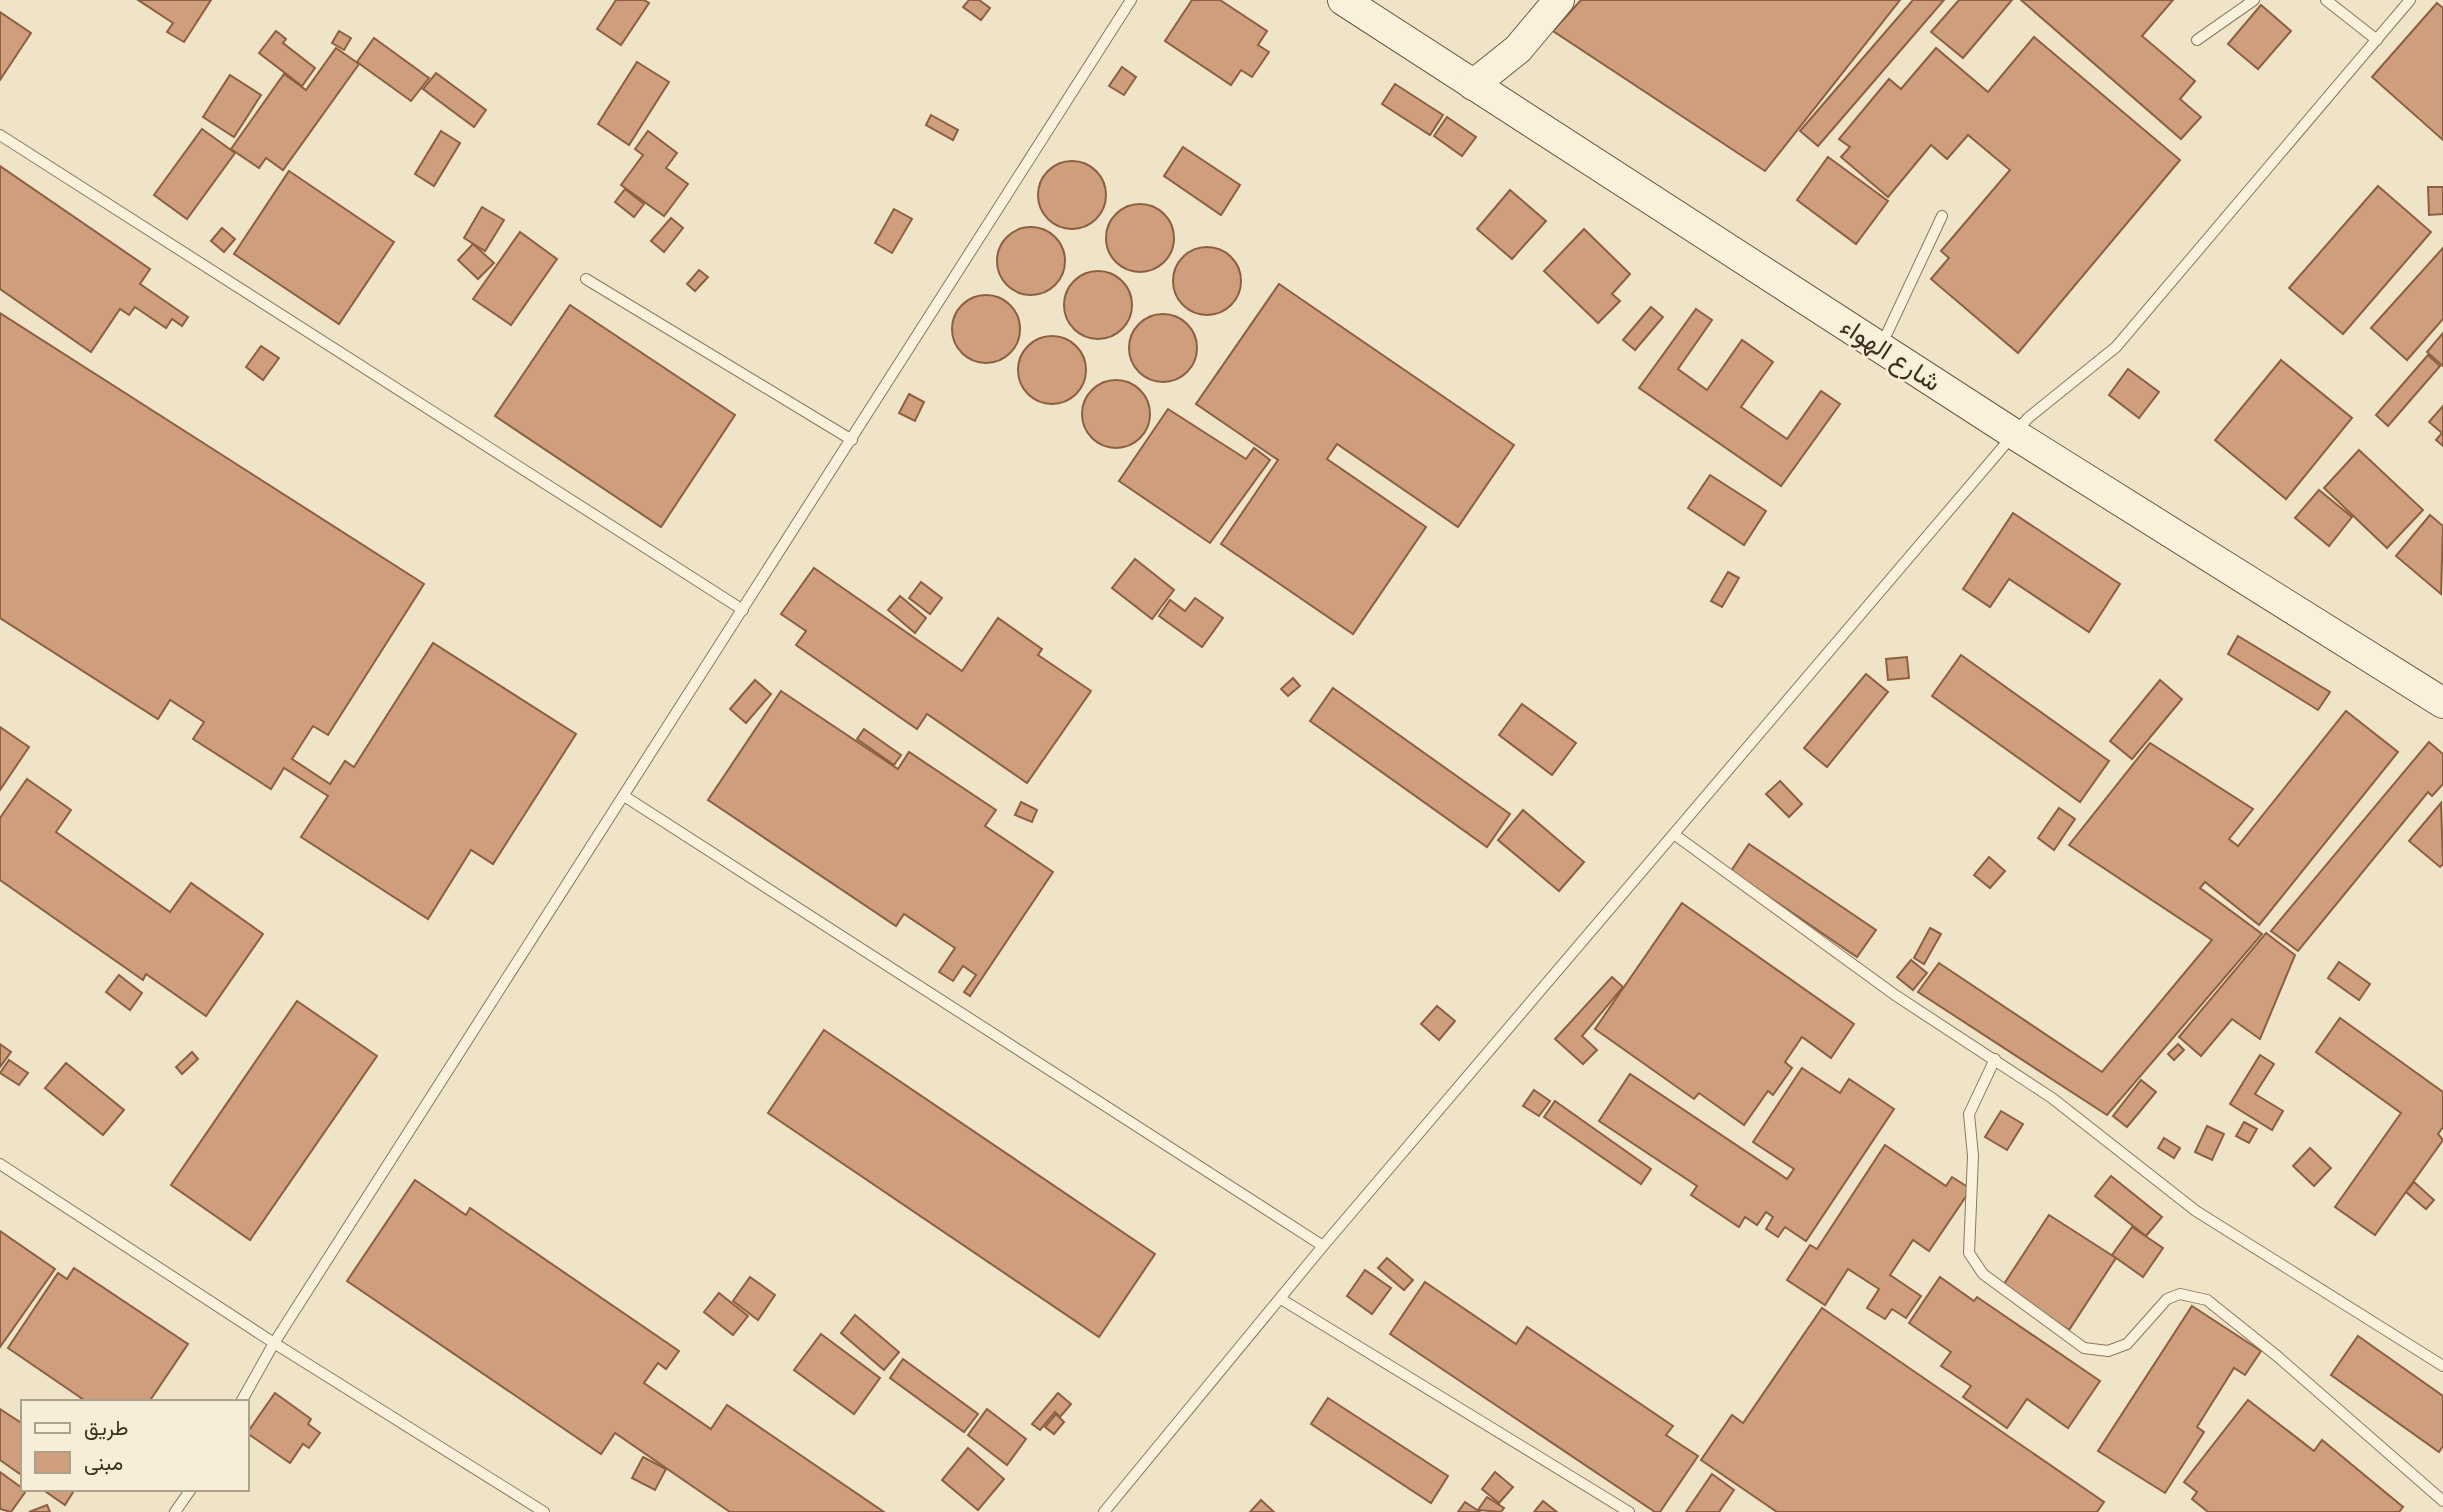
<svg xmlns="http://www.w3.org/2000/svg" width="2443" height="1512" viewBox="0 0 2443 1512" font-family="'Zilla Slab',Vazirmatn,serif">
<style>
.building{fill:#cf9f7d;stroke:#8d5f41;stroke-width:2}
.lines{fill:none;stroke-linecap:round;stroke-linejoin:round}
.lane-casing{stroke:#8d765c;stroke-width:12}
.secondary-casing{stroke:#6f573f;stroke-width:32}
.lane{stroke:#faf1dc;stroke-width:10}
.secondary{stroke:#faf1dc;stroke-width:30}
.labels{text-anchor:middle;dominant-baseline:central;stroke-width:5;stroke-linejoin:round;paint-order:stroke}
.street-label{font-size:26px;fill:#3d2e20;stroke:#f7eed8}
</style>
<rect width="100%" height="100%" fill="#f0e4c8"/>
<g class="building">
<polygon points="138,0 211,0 184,42 167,32 173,23"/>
<polygon points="616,0 644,0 649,3 621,45 597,29"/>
<polygon points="969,0 979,0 990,8 981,20 963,7"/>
<polygon points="1192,0 1220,0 1267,31 1258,45 1269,52 1252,77 1241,70 1231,85 1165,41"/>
<polygon points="1581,0 1900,0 1765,171 1553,31"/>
<polygon points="1913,0 1944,0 1818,146 1800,131"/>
<polygon points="1959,0 2012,0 1963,58 1931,32"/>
<polygon points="2021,0 2173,0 2142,36 2195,81 2180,99 2201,117 2181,139"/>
<polygon points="2437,3 2443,8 2443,140 2372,77"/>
<polygon points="2261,5 2291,31 2258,69 2228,44"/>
<polygon points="0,12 31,33 0,80"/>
<polygon points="276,31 286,39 283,43 315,68 302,86 259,53"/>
<polygon points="339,31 351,38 344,50 332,43"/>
<polygon points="2034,37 2180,160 2018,353 1931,279 1949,258 1941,251 2010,170 1968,135 1947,159 1931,145 1888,197 1841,157 1850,147 1839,139 1889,79 1901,89 1936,48 1988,92"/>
<polygon points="374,38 429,78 411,101 357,62"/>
<polygon points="336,48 359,64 283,170 266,158 259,168 231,149 284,74 306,90"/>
<polygon points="637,62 669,82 629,145 598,124"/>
<polygon points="1122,67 1136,77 1124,95 1109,86"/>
<polygon points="436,73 486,110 474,127 423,89"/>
<polygon points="230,75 261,95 234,137 203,117"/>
<polygon points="1395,84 1443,115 1430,135 1382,104"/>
<polygon points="931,115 958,130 953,140 926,125"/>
<polygon points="1447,117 1476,137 1462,156 1434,136"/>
<polygon points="202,129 235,153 187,219 154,195"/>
<polygon points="441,131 460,143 434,186 415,174"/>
<polygon points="648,131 677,153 666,168 688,184 664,216 621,185 643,155 635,149"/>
<polygon points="1183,147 1240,185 1221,215 1164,176"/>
<polygon points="1828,157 1888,201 1856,244 1797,200"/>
<circle cx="1072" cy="195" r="34"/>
<polygon points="0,166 150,269 140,284 188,317 182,326 172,319 166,328 135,307 129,315 120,309 91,352 0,289"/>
<polygon points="289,171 394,242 339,324 234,254"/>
<polygon points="2378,186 2431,232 2343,334 2289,288"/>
<polygon points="2428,187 2443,187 2443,214 2429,215"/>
<polygon points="625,189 644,204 634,217 615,202"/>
<polygon points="1510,190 1546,221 1512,259 1477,229"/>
<circle cx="1140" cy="238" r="34"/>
<polygon points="482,207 504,220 485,251 464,238"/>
<polygon points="894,209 912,219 892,253 875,243"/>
<polygon points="671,218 683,228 664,252 651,241"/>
<circle cx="1031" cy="261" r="34"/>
<polygon points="222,228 235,239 224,252 211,241"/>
<polygon points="1584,229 1630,274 1612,294 1620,301 1598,323 1544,271"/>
<polygon points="520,232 557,259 511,325 473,299"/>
<polygon points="473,244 494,263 478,279 458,260"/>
<circle cx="1207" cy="281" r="34"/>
<polygon points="2443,248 2443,319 2407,360 2371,328"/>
<polygon points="699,270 708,277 695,291 687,284"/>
<circle cx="1098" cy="305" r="34"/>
<polygon points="1279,284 1514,445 1458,527 1337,444 1327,459 1426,527 1353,634 1221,544 1278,460 1196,404"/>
<circle cx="986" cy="329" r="34"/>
<polygon points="570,305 735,415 661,527 495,416"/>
<polygon points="1651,307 1663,317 1635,350 1623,340"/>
<polygon points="1696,309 1712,320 1678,369 1707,390 1742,340 1773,362 1741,407 1787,439 1821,391 1840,404 1781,486 1639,388"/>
<polygon points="0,313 424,584 328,735 313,726 292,759 330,784 345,761 354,767 433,643 576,734 493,864 471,850 428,919 301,837 328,796 284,768 271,789 193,739 204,722 170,700 158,719 0,618"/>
<circle cx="1163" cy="348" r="34"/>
<polygon points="2443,333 2443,366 2427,352"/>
<circle cx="1052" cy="370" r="34"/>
<polygon points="261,346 279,358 263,380 246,367"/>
<polygon points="2428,355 2440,366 2388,426 2376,415"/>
<polygon points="2281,360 2352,418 2286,499 2215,440"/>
<polygon points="2128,369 2159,392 2139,418 2109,395"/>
<circle cx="1116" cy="414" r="34"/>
<polygon points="909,394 924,402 915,421 899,413"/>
<polygon points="2443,406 2443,446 2436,440 2442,433 2429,422"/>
<polygon points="1168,409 1246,459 1254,448 1270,460 1210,543 1119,481"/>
<polygon points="2359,450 2423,510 2387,548 2324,488"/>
<polygon points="1710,475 1766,511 1744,545 1688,508"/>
<polygon points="2319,490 2352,517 2329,546 2295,518"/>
<polygon points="2013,513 2120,584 2089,632 2009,579 1990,607 1963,589"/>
<polygon points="2430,515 2443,526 2441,594 2396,556"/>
<polygon points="1135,559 1174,590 1152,619 1112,588"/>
<polygon points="814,568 962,671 998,618 1042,649 1038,655 1091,691 1027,783 927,714 917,729 796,645 806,631 781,614"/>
<polygon points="1728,572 1739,578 1722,607 1711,601"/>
<polygon points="921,582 942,598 930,614 909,598"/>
<polygon points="900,596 926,618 915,633 888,610"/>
<polygon points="1195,598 1223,618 1202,647 1159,616 1170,600 1185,611"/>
<polygon points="2238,636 2330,692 2318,710 2228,654"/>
<polygon points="1961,655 2109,761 2080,802 1932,696"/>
<polygon points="1907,657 1909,678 1888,680 1886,659"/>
<polygon points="1866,674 1888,692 1827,767 1804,748"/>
<polygon points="1293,678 1300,686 1288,696 1281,689"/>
<polygon points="755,680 771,694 746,723 730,709"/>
<polygon points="2160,680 2182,699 2132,759 2110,741"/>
<polygon points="1333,688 1510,814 1487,847 1310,721"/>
<polygon points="781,691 898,769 909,752 996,810 985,826 1053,872 970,996 964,992 976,975 963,966 953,981 939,972 955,948 904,914 896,926 708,800"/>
<polygon points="1522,704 1576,743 1552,775 1499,735"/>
<polygon points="2346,711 2398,752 2259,925 2205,882 2200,888 2262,934 2107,1115 1918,992 1939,963 2102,1072 2212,940 2069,845 2150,743 2253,809 2229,839 2238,846"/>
<polygon points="0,727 29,747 0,790"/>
<polygon points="864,729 901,755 894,765 857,739"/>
<polygon points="2429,742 2443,754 2443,784 2432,796 2428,792 2298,951 2271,931"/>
<polygon points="27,779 71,810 56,832 170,912 191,883 263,934 206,1016 146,974 143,980 0,880 0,818"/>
<polygon points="1780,781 1802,804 1789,817 1766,794"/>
<polygon points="1021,802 1037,810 1032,822 1015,815"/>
<polygon points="2441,803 2443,864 2440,867 2409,841"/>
<polygon points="2059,808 2075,819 2054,850 2038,838"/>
<polygon points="1523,810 1584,862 1559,891 1498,840"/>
<polygon points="1749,844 1876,930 1857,957 1731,871"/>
<polygon points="1989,857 2005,871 1990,888 1974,875"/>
<polygon points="1682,903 1854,1024 1831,1058 1802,1037 1785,1062 1792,1068 1773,1095 1768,1091 1744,1125 1699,1093 1694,1099 1595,1029"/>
<polygon points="1930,928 1941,934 1924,964 1914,958"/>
<polygon points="2266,933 2295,955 2260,1039 2232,1019 2201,1056 2179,1037"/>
<polygon points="1911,960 1927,973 1913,990 1897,977"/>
<polygon points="2339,962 2370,984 2359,1000 2328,978"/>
<polygon points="119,975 142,993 130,1010 106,992"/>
<polygon points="1612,977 1623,987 1582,1036 1597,1050 1583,1064 1555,1039"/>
<polygon points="297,1001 377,1056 250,1240 171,1185"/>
<polygon points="1437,1006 1455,1021 1439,1040 1421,1024"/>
<polygon points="2340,1018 2443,1092 2443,1127 2438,1134 2443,1140 2375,1235 2335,1207 2401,1113 2316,1052"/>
<polygon points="824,1030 1155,1254 1099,1337 768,1113"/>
<polygon points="0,1044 11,1052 0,1067"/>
<polygon points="2178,1044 2184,1050 2174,1060 2168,1054"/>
<polygon points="192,1052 198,1059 182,1074 176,1067"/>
<polygon points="2260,1055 2274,1064 2255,1094 2283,1111 2272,1130 2230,1104"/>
<polygon points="9,1060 28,1073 19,1085 0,1073"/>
<polygon points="66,1063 124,1110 103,1135 45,1088"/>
<polygon points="1802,1068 1840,1093 1849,1079 1894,1109 1806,1241 1785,1227 1778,1237 1766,1229 1773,1217 1766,1212 1757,1225 1745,1217 1739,1227 1691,1195 1697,1186 1599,1121 1630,1074 1787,1179 1794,1169 1753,1142"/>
<polygon points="2141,1080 2156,1092 2127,1127 2113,1116"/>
<polygon points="1534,1090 1550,1101 1539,1116 1523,1106"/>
<polygon points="1555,1101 1651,1169 1641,1184 1544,1117"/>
<polygon points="2001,1111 2023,1124 2007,1150 1985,1137"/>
<polygon points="2244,1122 2257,1129 2249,1143 2236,1136"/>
<polygon points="2207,1126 2224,1134 2212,1160 2195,1152"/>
<polygon points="2164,1138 2180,1148 2174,1158 2158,1148"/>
<polygon points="1885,1145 1946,1186 1952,1177 1971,1189 1929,1251 1913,1240 1890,1275 1921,1296 1906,1318 1892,1309 1885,1319 1867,1308 1879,1289 1848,1269 1825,1305 1787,1280 1810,1245 1817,1249"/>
<polygon points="2310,1148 2331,1168 2314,1186 2293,1166"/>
<polygon points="2111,1176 2162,1217 2146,1236 2095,1196"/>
<polygon points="415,1180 466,1215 470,1208 679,1351 666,1369 658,1363 644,1383 711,1429 727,1405 884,1512 730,1512 615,1433 601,1454 347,1281"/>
<polygon points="2414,1182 2434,1200 2426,1209 2406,1192"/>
<polygon points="2049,1215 2116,1258 2069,1330 2002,1287"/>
<polygon points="2132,1227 2163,1248 2143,1277 2112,1255"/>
<polygon points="0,1231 55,1269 0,1347"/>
<polygon points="1387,1258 1413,1280 1404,1290 1378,1268"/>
<polygon points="74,1268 188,1344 149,1402 87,1402 8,1348 58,1273 67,1279"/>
<polygon points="1365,1270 1391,1288 1372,1314 1347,1296"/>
<polygon points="750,1277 775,1295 758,1320 733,1301"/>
<polygon points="1940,1277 1974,1301 1977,1297 2100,1381 2068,1428 2027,1399 2007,1428 1963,1397 1971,1386 1941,1366 1951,1352 1909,1323"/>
<polygon points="1425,1282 1516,1344 1527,1327 1673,1426 1666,1435 1698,1456 1660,1512 1655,1512 1390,1334"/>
<polygon points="719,1293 748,1316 733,1335 704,1312"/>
<polygon points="2192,1306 2261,1351 2245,1375 2234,1368 2197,1427 2204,1432 2165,1493 2098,1451"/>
<polygon points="1822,1308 2104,1502 2097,1512 1777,1512 1701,1460 1732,1415 1743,1423"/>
<polygon points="855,1315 899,1352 884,1370 841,1333"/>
<polygon points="821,1334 880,1378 854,1414 794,1370"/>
<polygon points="2358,1336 2443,1396 2443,1446 2439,1452 2331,1375"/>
<polygon points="903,1359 978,1414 964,1432 890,1378"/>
<polygon points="275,1393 311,1419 308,1424 320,1433 309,1448 303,1444 290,1463 247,1433"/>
<polygon points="1058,1393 1071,1404 1060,1417 1055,1412 1040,1430 1032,1424"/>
<polygon points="1328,1398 1448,1476 1431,1503 1311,1424"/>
<polygon points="2248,1400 2314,1451 2322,1440 2403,1507 2399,1512 2208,1512 2192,1499 2197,1492 2184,1482"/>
<polygon points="0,1409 23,1424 23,1476 0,1460"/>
<polygon points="987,1409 1026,1439 1007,1465 968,1435"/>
<polygon points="1056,1414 1064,1422 1054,1434 1045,1427"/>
<polygon points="968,1448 1004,1479 978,1510 942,1480"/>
<polygon points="643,1457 666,1469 655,1490 632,1478"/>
<polygon points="0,1472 26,1491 11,1512 0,1509"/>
<polygon points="1495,1472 1513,1487 1499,1503 1482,1489"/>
<polygon points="1712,1474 1734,1490 1719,1512 1686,1512"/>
<polygon points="42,1489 75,1489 65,1505"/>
<polygon points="1487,1497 1504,1508 1501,1512 1478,1510"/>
<polygon points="1261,1500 1274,1512 1250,1512"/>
<polygon points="1543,1501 1557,1512 1534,1512"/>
<polygon points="1465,1502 1480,1512 1458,1512"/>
<polygon points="47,1505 50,1512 29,1512"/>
</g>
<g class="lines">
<g class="lane-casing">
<g id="lane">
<polyline points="2326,0 2377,40"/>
<polyline points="2197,40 2254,0"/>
<polyline points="0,135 743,610"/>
<polyline points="586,279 852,440"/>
<polyline points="1881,346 1942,216"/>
<polyline points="624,796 1323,1246"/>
<polyline points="1675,835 1895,995 2052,1098 2196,1211 2443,1366"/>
<polyline points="1995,1059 1969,1114 1973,1156 1969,1253 1983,1274 2084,1348 2108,1351 2127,1344 2167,1299 2180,1294 2207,1300 2277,1356 2443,1501"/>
<polyline points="0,1164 274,1343 544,1512"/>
<polyline points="1281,1299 1629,1512"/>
<polyline points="241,1402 274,1343 1131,0"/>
<polyline points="175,1512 191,1489"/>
<polyline points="1104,1512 1323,1246 2014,434 2028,418 2116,347 2410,0"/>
</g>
</g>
<g class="secondary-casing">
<g id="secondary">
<polyline points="1343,0 2014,434 2443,703"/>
<polyline points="1473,85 1518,49 1559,0"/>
</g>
</g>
<use href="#lane" class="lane"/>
<use href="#secondary" class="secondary"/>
</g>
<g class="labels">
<g class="street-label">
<text transform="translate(1891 354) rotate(33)">شارع الهواء</text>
</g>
</g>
<rect x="21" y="1400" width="228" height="91" fill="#f7eed8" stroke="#ada18e" stroke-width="2"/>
<rect x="35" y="1423" width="35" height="10" fill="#faf1dc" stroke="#ada18e" stroke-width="2"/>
<text x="84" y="1435" font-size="21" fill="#3d2e20">طريق</text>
<rect x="35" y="1452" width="35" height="21" fill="#cf9f7d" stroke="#ada18e" stroke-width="2"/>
<text x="84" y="1470" font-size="21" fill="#3d2e20">مبنى</text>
</svg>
